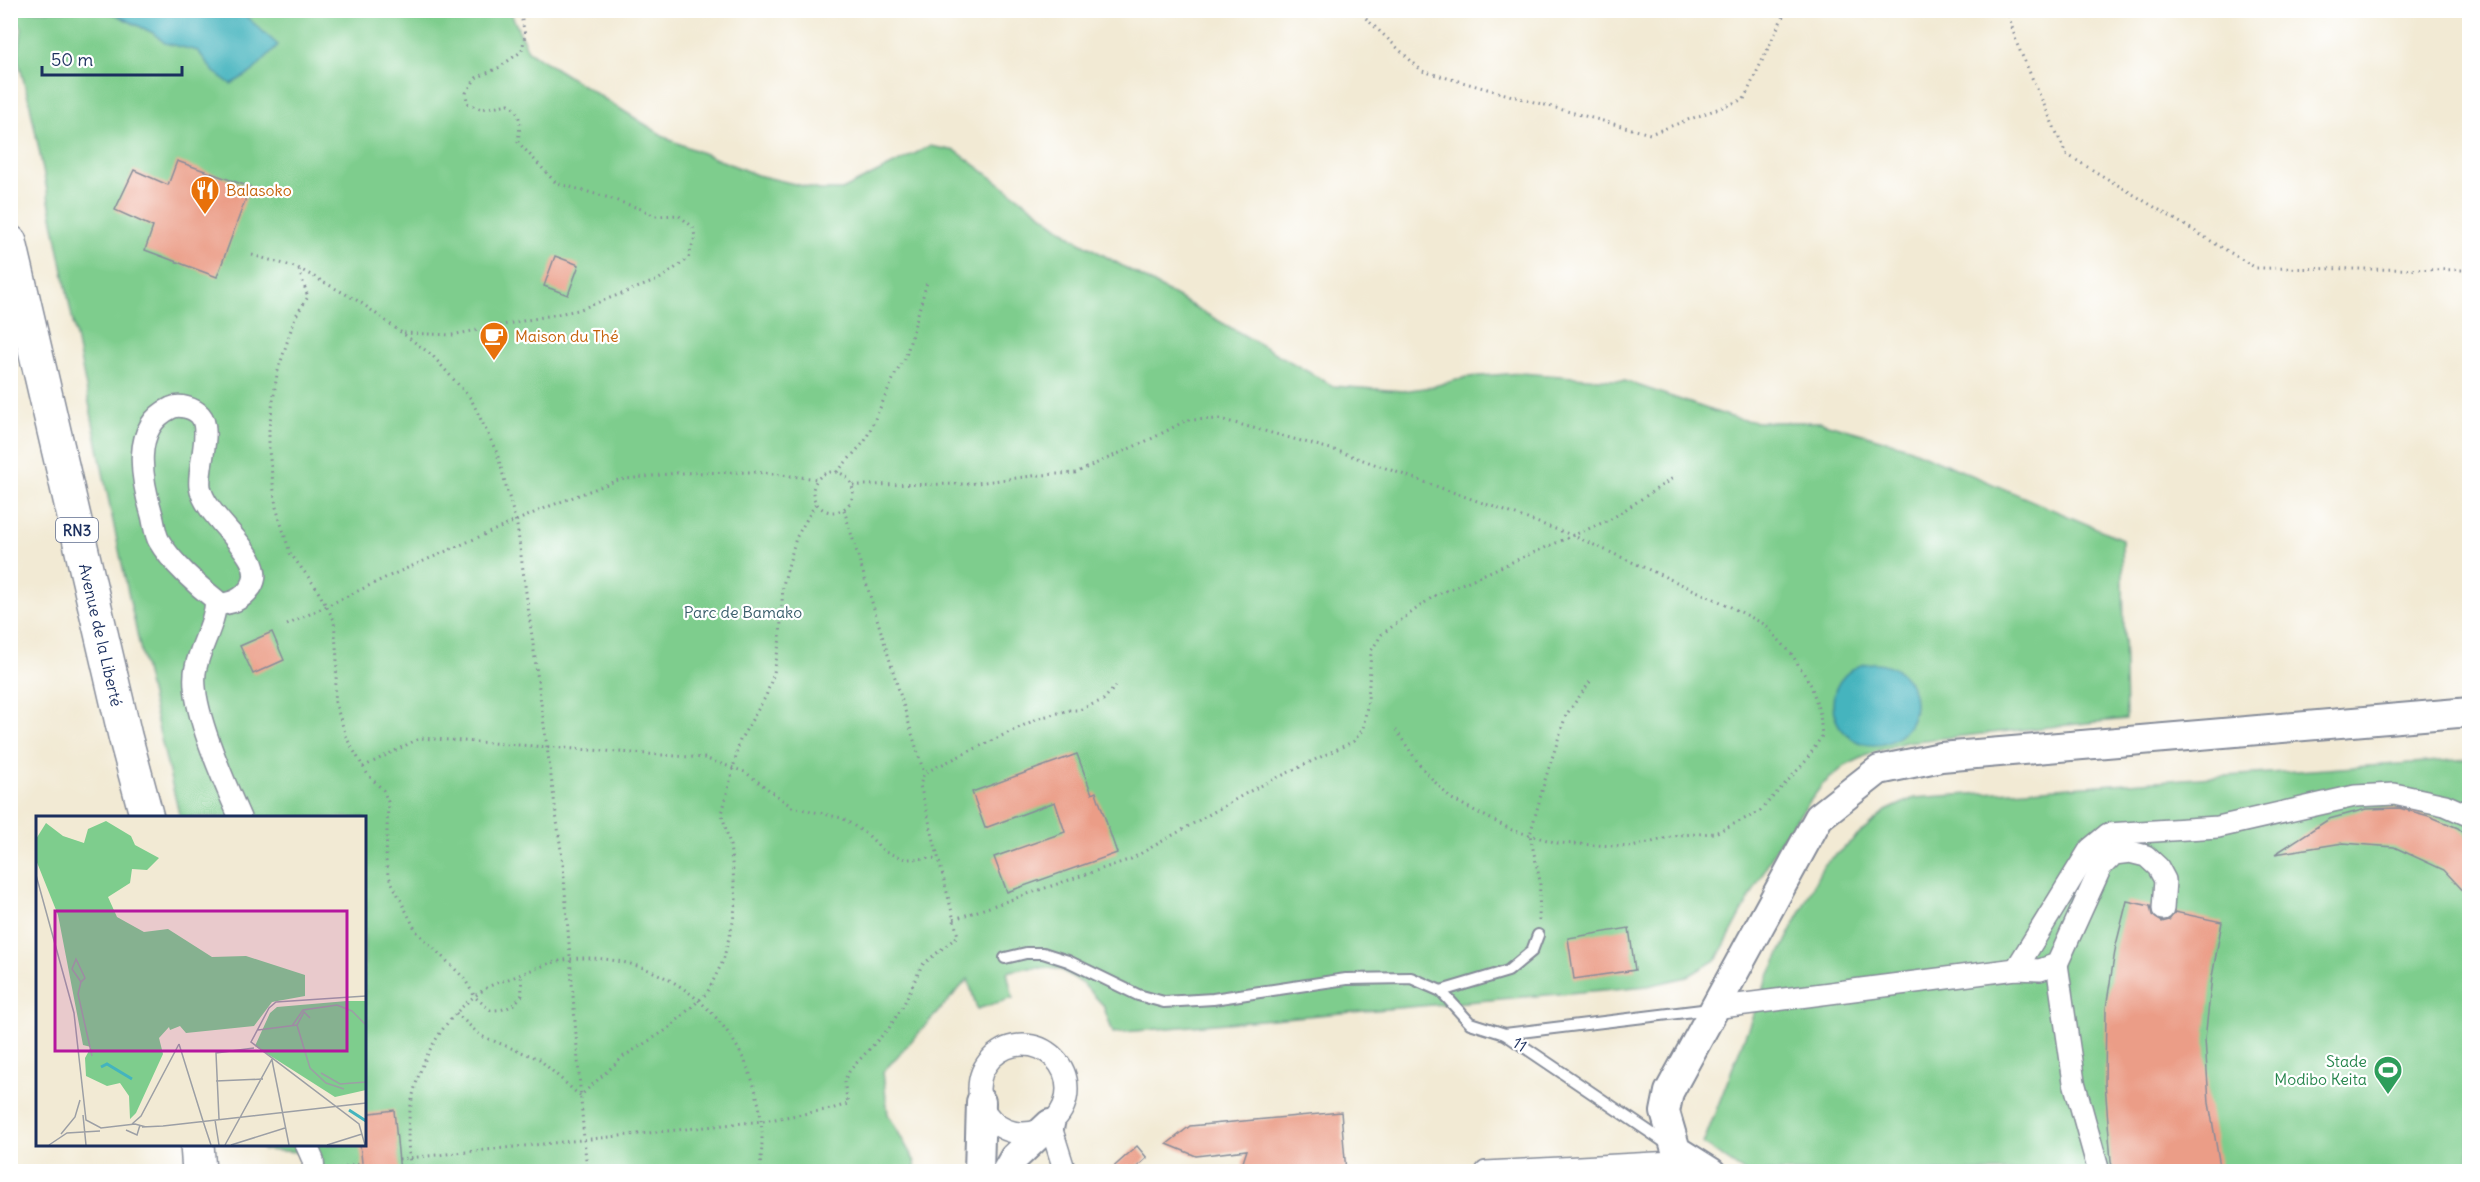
<svg xmlns="http://www.w3.org/2000/svg" width="2480" height="1182" viewBox="0 0 2480 1182" font-family="Delius,sans-serif">
<style>
.green{fill:#7ecd8d;stroke:#4c7e76;stroke-width:1.5}
.water{fill:#44b4be;stroke:#30728e;stroke-width:1.5}
.building{fill:#eb9d87}
.lines{fill:none;stroke-linecap:round;stroke-linejoin:round}
.lane-casing{stroke:#868c99;stroke-width:14}
.street-casing{stroke:#868c99;stroke-width:24}
.secondary-casing{stroke:#868c99;stroke-width:32}
.highway-casing{stroke:#868c99;stroke-width:36}
.path{stroke:#868c99;stroke-width:3;stroke-dasharray:1.5 4.5;stroke-linecap:butt}
.lane{stroke:#fff;stroke-width:10}
.street{stroke:#fff;stroke-width:21}
.secondary{stroke:#fff;stroke-width:28}
.highway{stroke:#fff;stroke-width:33}
.labels{text-anchor:middle;dominant-baseline:central;stroke-width:4.5;stroke-linejoin:round;paint-order:stroke}
.shield{fill:#fff;stroke:#5f6d8e;stroke-width:1.5}
.shield-label{font-size:15px;font-weight:bold;fill:#1b2f5e}
.food-label{font-size:16px;fill:#c56008;stroke:#fff;text-anchor:start}
.park-label{font-size:16px;fill:#395e6c;stroke:#fff}
.street-label{font-size:16px;fill:#1b2f5e;stroke:#fff}
.leisure-label{font-size:16px;fill:#27864d;stroke:#fff;text-anchor:end}
.inset-river{fill:none;stroke:#44b4be;stroke-width:3}
.inset-road{fill:none;stroke:#9c9fa5;stroke-width:1.5}
.view{fill:#b5179e;fill-opacity:0.15;stroke:#b5179e;stroke-width:3}
.inset-edge{fill:none;stroke:#1b2f5e;stroke-width:3}
</style>
<rect width="100%" height="100%" fill="#fff"/>
<filter id="ink" filterUnits="userSpaceOnUse"><feTurbulence type="fractalNoise" baseFrequency=".0167" numOctaves="2"/><feDisplacementMap in="SourceGraphic" scale="12" xChannelSelector="R" yChannelSelector="G"/><feConvolveMatrix kernelMatrix="1 2 1 2 8 2 1 2 1" color-interpolation-filters="sRGB"/></filter>
<filter id="wash" filterUnits="userSpaceOnUse"><feTurbulence type="fractalNoise" baseFrequency=".008" numOctaves="4" result="noise"/><feDisplacementMap in="SourceGraphic" scale="24" xChannelSelector="R" yChannelSelector="G"/><feGaussianBlur stdDeviation="1.35" result="paint"/><feColorMatrix in="noise" values="0 0 0 0 0 0 0 0 0 0 0 0 0 0 0 0 0 1.4 0 .05"/><feComposite in="paint" operator="in"/></filter>
<g filter="url(#wash)">
<rect width="100%" height="100%" fill="#f2ead4"/>
<g class="green">
<path d="M11,11h499l18,40 142,89 87,35 63,15h22l88,-44 26,5 119,88 258,147 70,5 28,-4 36,-10 54,-4 104,8 109,37 23,4h64l80,23 221,94 4,180 -220,23 -34,11 -27,13 -23,19 -42,56 -63,118 -30,18 -39,9 -535,47 -10,-28 -20,-21 -12,-8 -12,-7 -12,-1h-23l-17,4 6,26 -36,11 -9,-30 -85,93 5,42 27,48 1,9h-613l-2,-19 -37,-2 -9,-5 109,-1v-326l-184,-1c-59,-235 -102,-474 -150,-712l-12,-46 4,-31z"/>
<polygon points="2469,759 2469,1171 1745,1172 1703,1144 1766,982 1823,866 1886,811 1914,798"/>
</g>
<g class="water">
<polygon points="108,11 240,11 278,45 252,72 231,84 214,72 198,51 165,43 153,33"/>
<circle cx="1874" cy="704" r="41"/>
</g>
<g id="blocks">
<g class="building">
<polygon points="177,161 250,187 217,277 145,250 153,227 115,210 134,170 168,185"/>
<polygon points="555,256 579,265 568,295 544,286"/>
<polygon points="272,632 284,660 253,674 240,646"/>
<polygon points="1077,754 1092,794 1096,792 1117,853 1007,892 994,857 1065,832 1055,802 985,828 972,792"/>
<polygon points="2399,808 2429,816 2458,828 2469,838 2469,897 2444,870 2394,847 2343,843 2275,854 2329,819 2366,809"/>
<polygon points="2127,901 2150,906 2152,915 2162,922 2169,920 2175,912 2222,922 2212,977 2205,1039 2209,1103 2221,1172 2114,1172 2111,1162 2105,1083 2106,1008 2116,945"/>
<polygon points="1629,928 1635,970 1574,979 1568,938"/>
<polygon points="394,1110 400,1172 363,1172 360,1144 364,1144 364,1114"/>
<polygon points="1341,1112 1346,1172 1258,1172 1242,1165 1247,1150 1196,1156 1167,1144 1190,1126"/>
<polygon points="1137,1146 1147,1158 1131,1172 1108,1172"/>
</g>
</g>
</g>
<g filter="url(#ink)">
<use href="#blocks" fill-opacity="0" stroke="#868c99" stroke-width="1.5"/>
<g class="lines">
<g class="lane-casing">
<g id="lane">
<polyline points="1005,958 1026,953 1043,953 1068,961 1138,995 1164,1002 1213,999 1346,979 1411,978 1441,991 1470,1023 1505,1034 1669,1145"/>
<polyline points="1441,991 1508,971 1532,951 1538,935"/>
<polyline points="1505,1034 1710,1009"/>
</g>
</g>
<g class="street-casing">
<g id="street">
<path d="M216,605c16,-2 25,-4 35,-18 20,-30 -46,-67 -51,-100 -3,-18 13,-58 0,-72 -6,-7 -21,-11 -29,-7 -41,19 -29,73 -19,107 2,8 3,19 7,26 12,21 39,45 57,59 -1,24 -15,44 -20,67 -9,35 29,116 44,151"/>
<polyline points="2057,964 2074,1082 2099,1172"/>
<polyline points="2016,969 2090,849 2108,834 2218,827 2355,796 2394,794 2445,805 2470,816"/>
<polyline points="1714,1008 2016,969 2040,970 2057,964 2101,867 2114,854 2130,852 2146,856 2158,867 2165,880 2163,909"/>
<circle cx="1023" cy="1089" r="44"/>
<polyline points="1050,1124 1065,1172"/>
<polyline points="306,1144 313,1160 314,1172"/>
<polyline points="1486,1172 1693,1161"/>
</g>
</g>
<g class="secondary-casing">
<g id="secondary">
<polyline points="979,1172 981,1102"/>
<polyline points="1006,1172 1014,1158 1050,1124"/>
<polyline points="1711,1172 1676,1150 1665,1112 1669,1092 1819,817 1879,770 1941,757 2470,712"/>
</g>
</g>
<g class="highway-casing">
<g id="highway">
<polyline points="10,242 125,736 147,818"/>
<polyline points="197,1144 199,1172"/>
</g>
</g>
<g class="path">
<polyline points="1357,10 1422,71 1650,134 1744,99 1786,10"/>
<polyline points="2007,10 2017,44 2066,154 2256,268 2470,270"/>
<polyline points="252,255 298,268 360,302 432,355 471,399 497,453 517,526 563,865 584,1139 587,1170 592,1172"/>
<path d="M299,270l9,27 -13,20 -18,57 -8,54v23l7,56 14,46 25,33 19,34 3,39 -2,43 12,37 21,36 15,15 5,12 -2,58 2,15 28,56 48,47 11,19 15,13c16,0 22,-2 32,-15l-1,-21"/>
<path d="M404,333l48,2 126,-25 80,-30 30,-21 7,-22 -2,-10 -15,-12 -23,1 -14,-7 -38,-13 -47,-13 -38,-41c2,-16 5,-28 -9,-38l-28,5 -14,-6 -1,-10 10,-15 22,-10 24,-17 3,-16 -5,-25"/>
<circle cx="833" cy="492" r="20"/>
<polyline points="837,472 865,441 895,375 906,356 927,282"/>
<polyline points="853,485 969,484 1040,475 1075,473 1153,438 1187,420 1220,419 1338,451 1572,535 1723,603 1764,624 1791,653 1811,685 1820,714 1822,736 1805,762 1759,812 1715,833 1679,835 1632,847 1558,843 1512,830 1450,798 1421,767 1396,730"/>
<polyline points="844,510 924,773"/>
<polyline points="287,625 387,577 550,506 618,480 677,473 755,472 818,479"/>
<polyline points="363,767 420,738 704,758 745,772 792,807 842,818 868,835 885,852 905,859 939,858"/>
<polyline points="954,919 1131,859 1252,790 1354,741 1363,729 1368,700 1371,651 1382,634 1434,596 1611,519 1673,478"/>
<polyline points="1539,921 1540,881 1530,835 1545,780 1566,715 1592,679"/>
<polyline points="456,1013 481,1036 539,1059 580,1096 624,1056 668,1029 686,1012 707,993 723,961 733,922 736,899 730,845 722,814 740,740 766,696 774,673 780,638 783,585 796,538 816,503"/>
<polyline points="399,1159 763,1121 831,1109 848,1104 844,1081 850,1070 889,1028 903,1006 922,965 958,936 920,785 924,773 1039,718 1070,710 1079,710 1103,700 1117,685"/>
<polyline points="334,1170 362,1163"/>
<path d="M412,1172c-15,-65 14,-144 70,-181 10,-8 26,-11 37,-16 22,-9 42,-17 66,-17 112,0 194,105 174,214"/>
</g>
<use href="#lane" class="lane"/>
<use href="#street" class="street"/>
<use href="#secondary" class="secondary"/>
<use href="#highway" class="highway"/>
</g>
</g>
<defs>
<g id="restaurant-pin" transform="scale(1.5)"><path d="M0 17L-7.5 6A9.5 9.5 0 1 1 7.5 6Z" fill="#e8710a" stroke="#fff"/><path d="M-5-6h1v4h1v-4h1v4h1v-4h1v5L-1.5 .5V6h-2V.5L-5-1ZM5-6V6H3V1.5H1.5Q1.5-4 5-6Z" fill="#fff"/></g>
<g id="cafe-pin" transform="scale(1.5)"><path d="M0 17L-7.5 6A9.5 9.5 0 1 1 7.5 6Z" fill="#e8710a" stroke="#fff"/><path d="M-5.5-4.5H6V0H3Q3 3.5 0 3.5H-2.5Q-5.5 3.5-5.5 0ZM3-3.2v2h1.7v-2ZM-6 4.5H4V6H-6Z" fill="#fff"/></g>
<g id="stadium-pin" transform="scale(1.5)"><path d="M0 17L-7.5 6A9.5 9.5 0 1 1 7.5 6Z" fill="#2e9e5b" stroke="#fff"/><path d="M0-5a6.5 5 0 1 0 0 10a6.5 5 0 1 0 0-10ZM-3.5-1.8h7v3.6h-7Z" fill="#fff"/></g>
</defs>
<g fill-rule="evenodd">
<use href="#restaurant-pin" x="205" y="190"/>
<use href="#cafe-pin" x="494" y="336"/>
<use href="#stadium-pin" x="2388" y="1070"/>
</g>
<g class="labels">
<rect class="shield" x="56" y="518" width="42" height="24" rx="4.5"/>
<g class="shield-label">
<text x="77" y="530">RN3</text>
</g>
<g class="food-label">
<text x="226" y="190">Balasoko</text>
<text x="515" y="336">Maison du Thé</text>
</g>
<g class="park-label">
<text x="743" y="612">Parc de Bamako</text>
</g>
<g class="street-label">
<text transform="translate(101 635) rotate(77)">Avenue de la Liberté</text>
<text transform="translate(1520 1044) rotate(34)">11</text>
</g>
<g class="leisure-label">
<text x="2367" y="1061">Stade<tspan x="2367" dy="18">Modibo Keita</tspan></text>
</g>
</g>
<g transform="translate(36 816)">
<rect width="330" height="330" fill="#f2ead4"/>
<path d="M70,5l25,15 4,9 24,13 -12,12 -15,-1 -2,14 -22,14 9,20 27,15 24,-3 44,28 34,-1 59,19v21l-33,6 -18,24 -68,7 -6,-7 -10,4 -1,-3 -10,11 4,16 -27,59 -6,6 -1,-23 -9,-13 -13,3 -21,-10 -1,-18 6,-11 -8,-2 -25,-130 -22,-55v-21l10,-16 17,13 21,7 4,-14zM311,185h19v89l-31,7 -80,-51 15,-33 7,-6z" fill="#7ecd8d"/>
<path class="inset-river" d="M65,251l6,-3 25,15M313,294l17,11"/>
<path class="inset-road" d="M0,59l38,138 12,107 15,8 34,-4 11,3M44,167l5,-5 -9,-19 -4,10 9,13 -3,12 14,62M261,209l13,43 16,15 18,6M256,210l11,-16 34,-5 15,6 14,14M222,214l39,-5 7,-13 6,6M143,228l24,77M236,244l17,85M285,257l19,11 26,-2M180,265l47,-2M47,299l3,30M183,303l-3,-66 38,-5M179,304l4,25M167,305l8,24M96,308l9,-8 38,-72M127,310l203,-23M106,311l21,-1M90,314l11,5 3,-10M25,318l14,-17 5,-17M13,329l18,-12 33,-2M189,329l47,-86M195,329l54,-17M291,329l35,-11M329,329l-6,-21 -108,-82 18,-34 7,-6 90,-6"/>
<path class="view" d="M19,95h292v140h-292z"/>
<rect width="330" height="330" class="inset-edge"/>
</g>
<rect width="2480" height="1182" fill="none" stroke="#fff" stroke-width="36"/>
<path d="M42 66v9h140v-9" fill="none" stroke="#1b2f5e" stroke-width="3"/>
<text x="51" y="66" font-size="18" fill="#1b2f5e" stroke="#ffffff" stroke-width="4.5" paint-order="stroke">50 m</text>
</svg>
